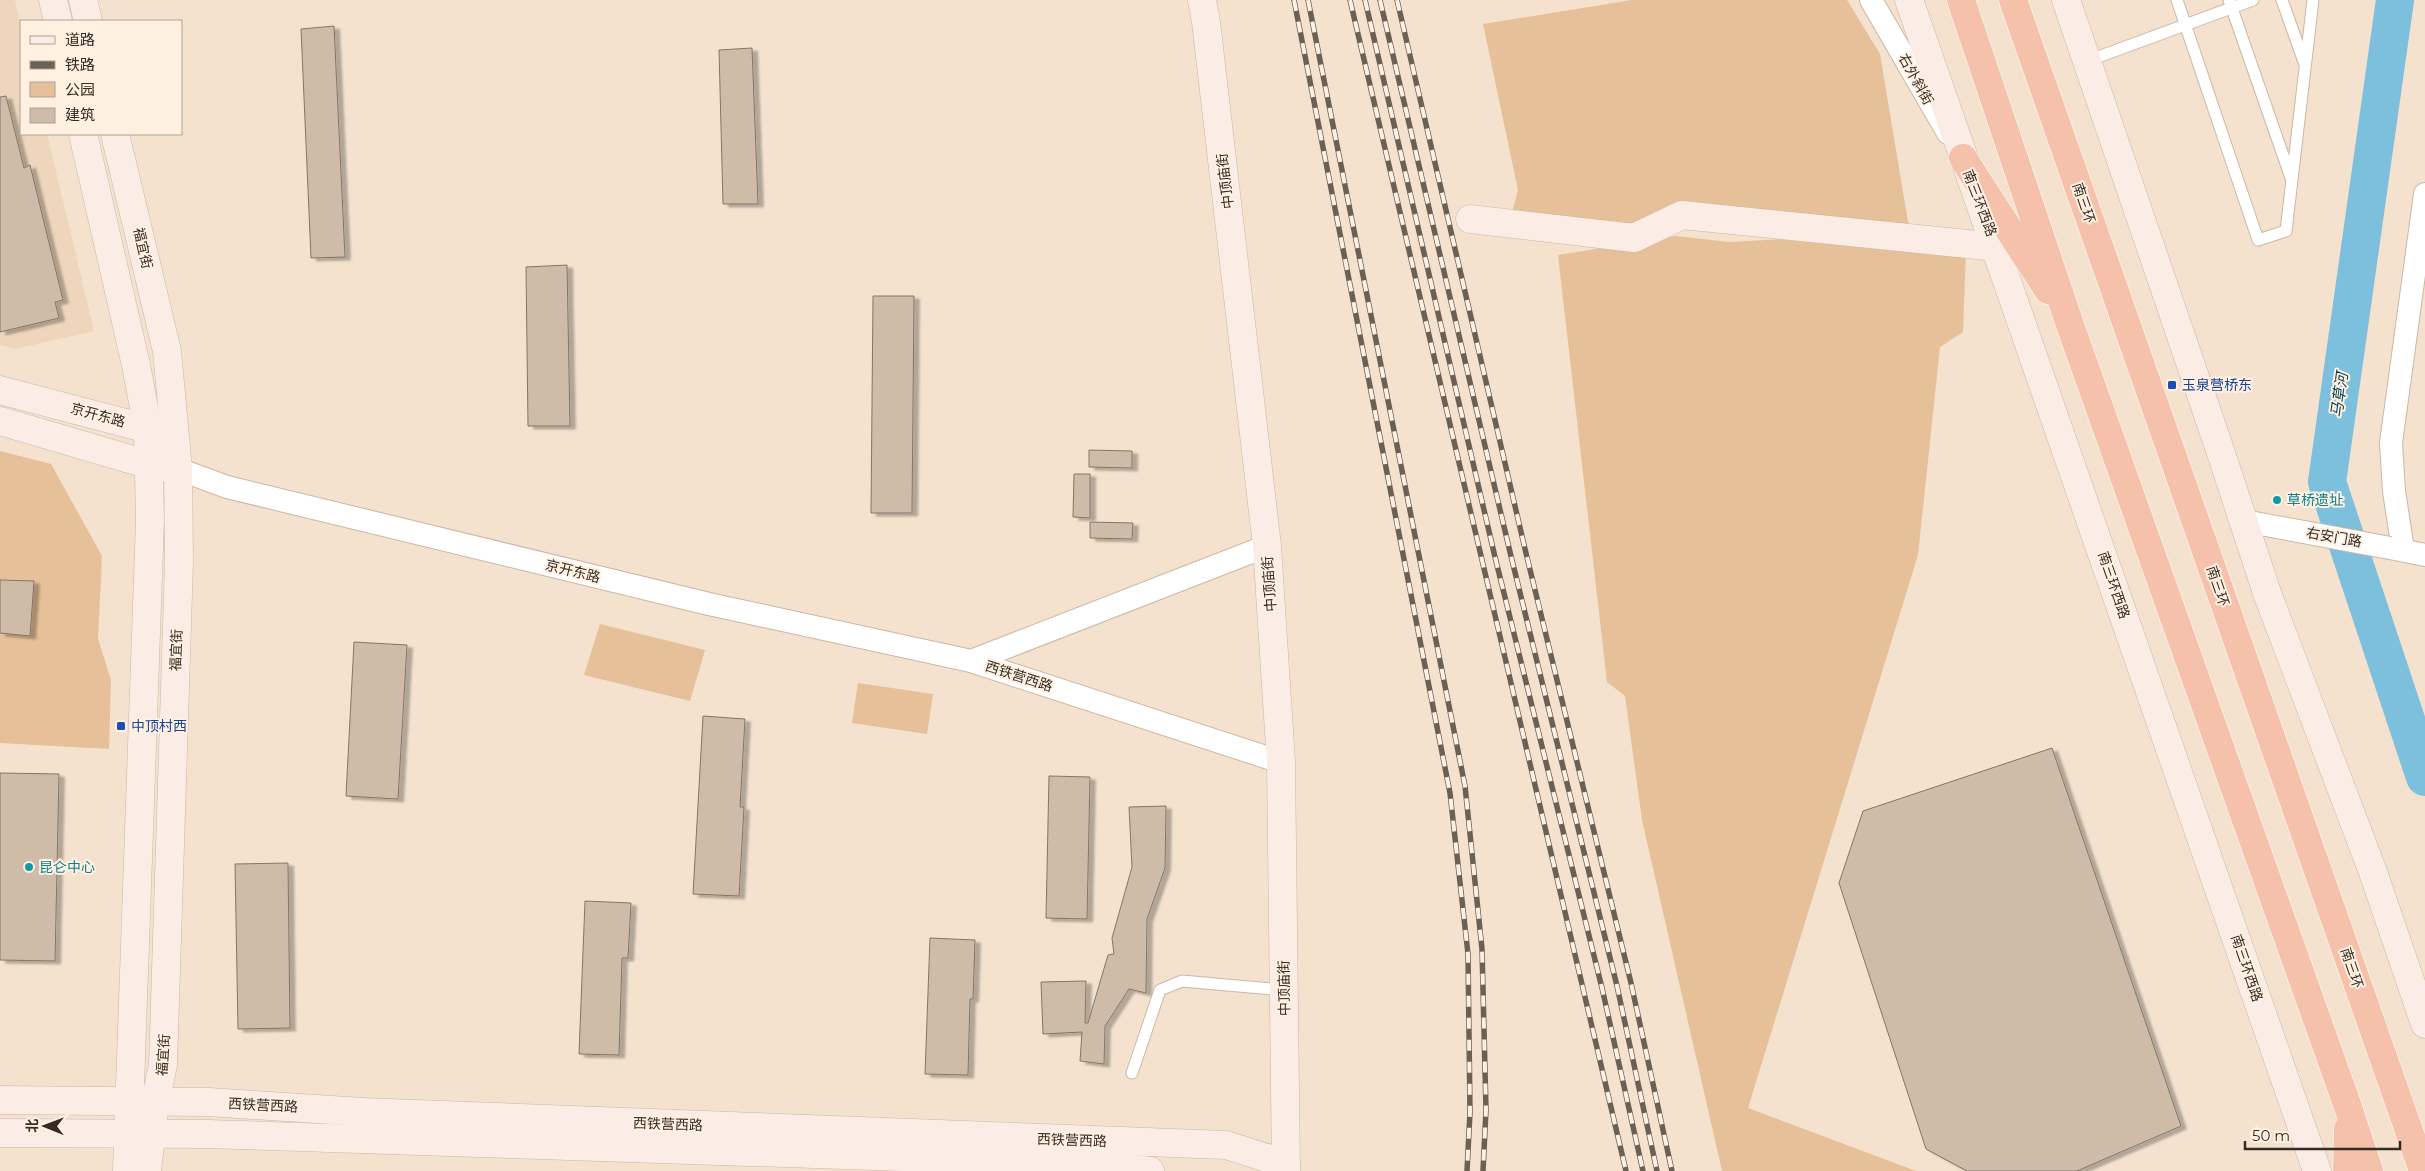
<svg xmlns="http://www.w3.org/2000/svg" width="2425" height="1171" viewBox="0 0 2425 1171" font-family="Montserrat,'Noto Sans SC',sans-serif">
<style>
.built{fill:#edd6bc}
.green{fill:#e5c098}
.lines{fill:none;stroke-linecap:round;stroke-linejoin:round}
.river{stroke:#7dc0dd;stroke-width:38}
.building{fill:#cebca9;stroke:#867564;filter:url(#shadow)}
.lane-casing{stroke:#cab8a5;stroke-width:13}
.street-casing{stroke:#cab8a5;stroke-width:24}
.secondary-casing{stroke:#cab8a5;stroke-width:29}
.highway-casing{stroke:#fff;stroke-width:29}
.lane{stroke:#fff;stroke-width:11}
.street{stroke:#fff;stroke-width:22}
.secondary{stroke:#fcece6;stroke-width:28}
.highway{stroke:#f6c1ab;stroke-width:28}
.rail-casing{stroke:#6b6056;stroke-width:5.5}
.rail{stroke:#fff0e0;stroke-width:4;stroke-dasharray:11;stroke-linecap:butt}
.street-bridge-casing{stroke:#cab8a5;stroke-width:24;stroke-linecap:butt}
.street-bridge{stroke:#fff;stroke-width:22}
.transit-dot{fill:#1a4fb4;stroke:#fff0e0;stroke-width:2}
.culture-dot{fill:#0f9aa8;stroke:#fff0e0;stroke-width:2}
.labels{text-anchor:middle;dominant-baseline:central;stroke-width:4;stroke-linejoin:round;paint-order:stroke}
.street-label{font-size:14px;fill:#332c25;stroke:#fff0e0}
.transit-label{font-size:14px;fill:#164399;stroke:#fff0e0;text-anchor:start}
.culture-label{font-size:14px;fill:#0d838f;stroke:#fff0e0;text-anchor:start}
.water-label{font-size:15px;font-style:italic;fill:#034054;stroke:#fff0e0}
</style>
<defs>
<filter id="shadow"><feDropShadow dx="5.5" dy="3" stdDeviation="1" flood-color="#0004"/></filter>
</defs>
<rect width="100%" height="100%" fill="#f4e2ce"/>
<polygon class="built" points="0,0 15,0 21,28 21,134 47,134 94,331 15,349 0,345"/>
<g class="green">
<polygon points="1632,0 1847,0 1880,54 1909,228 1688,206 1630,231 1511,217 1518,190 1483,24"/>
<polygon points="1676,236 1729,242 1787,239 1966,250 1963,332 1940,347 1918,555 1748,1108 1916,1171 1722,1171 1642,820 1625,696 1607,682 1558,255"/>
<polygon points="0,451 51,464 102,556 98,639 111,680 109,749 0,743"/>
<polygon points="600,624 705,650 690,701 584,675"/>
<polygon points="858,683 933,694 927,734 852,723"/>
</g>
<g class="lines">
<polyline class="river" points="2395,0 2327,482 2425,777"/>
</g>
<g class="building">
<polygon points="334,26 345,257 311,258 301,29"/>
<polygon points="752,48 758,204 723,204 719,50"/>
<polygon points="6,96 24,168 30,165 63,300 55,302 59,318 0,332 0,97"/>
<polygon points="567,265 570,426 528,426 526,267"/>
<polygon points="873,296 914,296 912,513 871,513"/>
<polygon points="1089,450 1132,451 1132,468 1089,467"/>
<polygon points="1074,474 1090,474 1090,518 1073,517"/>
<polygon points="1090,522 1133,523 1132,539 1090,538"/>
<polygon points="0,580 34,581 30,636 0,633"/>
<polygon points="354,642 407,645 398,799 346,796"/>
<polygon points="703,716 745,719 740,807 744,807 739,896 693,894"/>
<polygon points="2052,748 2181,1126 2077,1171 1967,1171 1926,1149 1839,883 1863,811"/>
<polygon points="0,773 59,774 55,961 0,960"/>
<polygon points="1049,776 1090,777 1087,919 1046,918"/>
<polygon points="1166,806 1165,868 1147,919 1146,993 1129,989 1105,1026 1104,1064 1080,1061 1082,1032 1043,1034 1041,982 1086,981 1085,1023 1088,1023 1108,955 1114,954 1112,938 1132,867 1129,807"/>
<polygon points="288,863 290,1028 238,1029 235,864"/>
<polygon points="585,901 631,903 628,958 622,958 619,1055 579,1054"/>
<polygon points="930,938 975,940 973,999 970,999 968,1075 925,1074"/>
</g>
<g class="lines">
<g class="lane-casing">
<g id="lane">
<polyline points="2177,0 2258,240 2286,231 2313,0"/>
<polyline points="2229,0 2291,178"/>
<polyline points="2282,0 2304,62"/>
<polyline points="2087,61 2253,0"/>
<polyline points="1132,1073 1160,990 1182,981 1284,990"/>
</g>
</g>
<g class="street-casing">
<g id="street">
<polyline points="1871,0 1948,133"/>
<polyline points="178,469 227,487 709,604 971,661 1281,762"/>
<polyline points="2244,521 2282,528"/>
<polyline points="2390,548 2425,555"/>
<polyline points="2403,550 2394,491 2391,443 2425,194"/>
<polyline points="971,661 1267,546"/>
</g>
</g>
<g class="secondary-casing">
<g id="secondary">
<polyline points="53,0 58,21"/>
<polyline points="83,0 88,21"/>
<polyline points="1202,0 1206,22 1267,546 1281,762 1286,1171"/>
<polyline points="1909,0 2317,1171"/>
<polyline points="2066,0 2220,450 2267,593 2373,872 2425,1024"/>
<polyline points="83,134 136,365 148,429 150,520 127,1171"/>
<polyline points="115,134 167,351 178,469 179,562 163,1065 155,1103 147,1171"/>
<polyline points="1470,219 1634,238 1682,215 1997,247"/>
<polyline points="0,390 148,429 157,442"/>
<polyline points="0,421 150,465 167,468"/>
<polyline points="0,1100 208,1102 363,1112 1226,1145 1286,1164"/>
<polyline points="0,1133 208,1134 1084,1163 1150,1171"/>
</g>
</g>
<g class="highway-casing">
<g id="highway">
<polyline points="1961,0 2070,325 2348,1107 2369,1171"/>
<polyline points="2013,0 2423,1171"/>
<polyline points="1963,158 2048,290"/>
<polyline points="2347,1171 2348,1129"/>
</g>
</g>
<use href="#lane" class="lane"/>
<use href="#street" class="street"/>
<use href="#secondary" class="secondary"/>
<use href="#highway" class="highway"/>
<g class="rail-casing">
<g id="rail">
<polyline points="1294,0 1450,793 1468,954 1470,1112 1467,1171"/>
<polyline points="1308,0 1465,786 1482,949 1486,1110 1483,1171"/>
<polyline points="1350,0 1626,1171"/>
<polyline points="1365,0 1495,557 1602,988 1643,1171"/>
<polyline points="1380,0 1510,552 1617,986 1657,1171"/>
<polyline points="1397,0 1525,549 1631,983 1672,1171"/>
</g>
</g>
<use href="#rail" class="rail"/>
<g class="street-bridge-casing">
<polyline id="street-bridge" points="2282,528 2390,548"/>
</g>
<use href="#street-bridge" class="street-bridge"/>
</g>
<g class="transit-dot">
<rect x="2167" y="380" width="10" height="10" rx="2.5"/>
<rect x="116" y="721" width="10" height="10" rx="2.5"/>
</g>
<g class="culture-dot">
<circle cx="2277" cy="500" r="5"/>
<circle cx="29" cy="867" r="5"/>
</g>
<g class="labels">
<g class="street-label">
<text transform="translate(1916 79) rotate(61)">右外斜街</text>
<text transform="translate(1225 181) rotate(-97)">中顶庙街</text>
<text transform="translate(1980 203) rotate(69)">南三环西路</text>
<text transform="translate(2084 203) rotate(71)">南三环</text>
<text transform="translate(143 248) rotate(77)">福宜街</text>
<text transform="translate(98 415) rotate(15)">京开东路</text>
<text transform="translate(2334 537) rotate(10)">右安门路</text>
<text transform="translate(573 571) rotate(14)">京开东路</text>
<text transform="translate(1269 584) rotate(-94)">中顶庙街</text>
<text transform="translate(2114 585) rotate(71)">南三环西路</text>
<text transform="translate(2218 586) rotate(71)">南三环</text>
<text transform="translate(176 650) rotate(-88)">福宜街</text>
<text transform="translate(1019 676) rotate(18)">西铁营西路</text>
<text transform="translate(2247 968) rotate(71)">南三环西路</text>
<text transform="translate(2352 968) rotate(71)">南三环</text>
<text transform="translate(1284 988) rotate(-91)">中顶庙街</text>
<text transform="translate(163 1055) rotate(-86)">福宜街</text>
<text transform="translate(263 1105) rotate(3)">西铁营西路</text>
<text transform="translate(668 1124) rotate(2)">西铁营西路</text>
<text transform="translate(1072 1140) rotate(2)">西铁营西路</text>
</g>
<g class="transit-label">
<text x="2182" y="385">玉泉营桥东</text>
<text x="131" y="726">中顶村西</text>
</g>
<g class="culture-label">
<text x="2287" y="500">草桥遗址</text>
<text x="39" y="867">昆仑中心</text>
</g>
<g class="water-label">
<text transform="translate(2339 395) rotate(-82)">马草河</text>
</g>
</g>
<rect x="20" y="20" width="162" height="115" fill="#fff0e0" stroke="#ada295"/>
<rect x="30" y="36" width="25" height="8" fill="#fcece6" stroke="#ada295"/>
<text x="65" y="45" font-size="15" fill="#332c25">道路</text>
<rect x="30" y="61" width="25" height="8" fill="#6b6056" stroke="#ada295"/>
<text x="65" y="70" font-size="15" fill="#332c25">铁路</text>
<rect x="30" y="82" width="25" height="15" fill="#e5c098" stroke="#ada295"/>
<text x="65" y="95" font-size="15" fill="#332c25">公园</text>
<rect x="30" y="108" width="25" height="15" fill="#cebca9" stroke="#ada295"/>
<text x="65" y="120" font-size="15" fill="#332c25">建筑</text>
<g transform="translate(45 1126) rotate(271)" stroke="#fff0e0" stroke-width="4" paint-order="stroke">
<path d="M0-4L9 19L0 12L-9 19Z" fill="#332c25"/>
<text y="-8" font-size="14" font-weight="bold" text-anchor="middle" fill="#332c25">北</text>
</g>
<path d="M2245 1141v8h155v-8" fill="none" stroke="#332c25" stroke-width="2.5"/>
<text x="2252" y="1141" font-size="15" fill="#332c25" stroke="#fff0e0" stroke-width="4" paint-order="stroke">50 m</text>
</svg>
